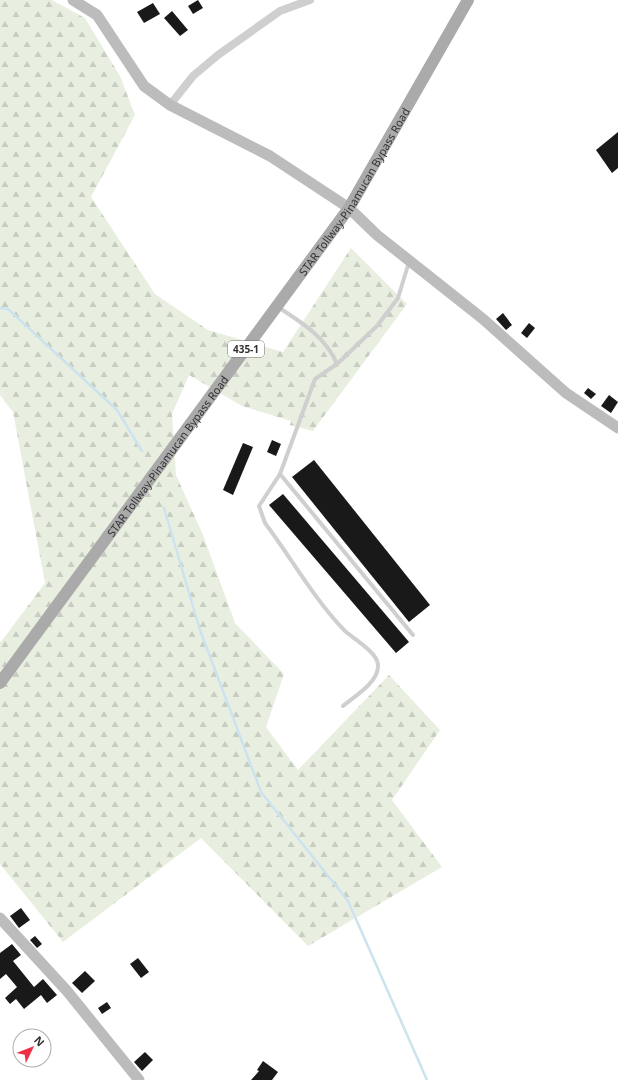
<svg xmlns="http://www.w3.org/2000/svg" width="618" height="1080" viewBox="0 0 618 1080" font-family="'Noto Sans',sans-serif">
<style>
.forest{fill:url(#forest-firs)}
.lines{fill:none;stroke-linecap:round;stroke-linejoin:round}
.stream{stroke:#cce3ef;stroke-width:2.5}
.building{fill:#191919}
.lane{stroke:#cfcfcf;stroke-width:4}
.street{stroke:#cfcfcf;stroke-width:8}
.secondary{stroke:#bcbcbc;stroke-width:11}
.primary{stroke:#aaa;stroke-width:12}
.labels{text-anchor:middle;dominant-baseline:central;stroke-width:4;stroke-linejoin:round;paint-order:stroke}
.shield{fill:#fff;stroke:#707070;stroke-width:1}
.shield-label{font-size:10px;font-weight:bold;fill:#323232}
.street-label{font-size:11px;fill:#323232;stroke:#fff}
</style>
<defs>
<pattern id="forest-firs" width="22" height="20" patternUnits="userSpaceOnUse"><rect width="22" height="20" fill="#e9efe0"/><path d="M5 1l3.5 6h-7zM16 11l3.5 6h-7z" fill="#c8cdc1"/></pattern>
</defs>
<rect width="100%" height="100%" fill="#fff"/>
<polygon class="forest" points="0,0 52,0 85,18 120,76 135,115 91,197 155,294 208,330 283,352 351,248 407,304 313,431 290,425 291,421 242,406 189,375 172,414 176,475 203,535 235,623 284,674 266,727 298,770 389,675 440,730 392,800 442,867 308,946 201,838 63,942 0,864 0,643 45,583 13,412 0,395"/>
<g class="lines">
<g class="stream">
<polyline points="0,308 8,309 117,410 142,451"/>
<polyline points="164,508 200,630 261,792 348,901 427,1080"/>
</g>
</g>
<g class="building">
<polygon points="198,0 203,8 193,14 188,6"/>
<polygon points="153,3 160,14 144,23 137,12"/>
<polygon points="172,11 188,30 180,36 164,18"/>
<polygon points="618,132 618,168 612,173 596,150"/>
<polygon points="503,313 512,325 506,330 496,319"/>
<polygon points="529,323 535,328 527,338 521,333"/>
<polygon points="588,388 596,394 591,399 584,393"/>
<polygon points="609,395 618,402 611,413 601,406"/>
<polygon points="272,440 281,444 276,456 267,452"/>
<polygon points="243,443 253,447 233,495 223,490"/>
<polygon points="314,460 430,605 409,622 292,477"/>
<polygon points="283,494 409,642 396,653 269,505"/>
<polygon points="21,908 30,920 19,928 10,916"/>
<polygon points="35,936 42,944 37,948 30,940"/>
<polygon points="12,944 21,955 13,961 34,987 43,979 57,995 47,1003 41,995 24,1009 16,999 10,1004 5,998 17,987 6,974 0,979 0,953"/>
<polygon points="138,958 149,972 141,978 130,964"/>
<polygon points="85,971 95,981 82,993 72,983"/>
<polygon points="107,1002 111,1008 102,1014 98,1008"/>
<polygon points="145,1052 153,1060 142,1071 134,1062"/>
<polygon points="263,1061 278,1072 272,1080 251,1080 259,1071 257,1070"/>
</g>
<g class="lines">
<g class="lane">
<path d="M278,307c24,16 48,30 59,57"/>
<polyline points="280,474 413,635"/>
<path d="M343,706c12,-10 36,-24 35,-41 0,-12 -24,-26 -33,-34 -31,-32 -53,-72 -80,-108l-6,-17 21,-32 35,-95 22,-15 40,-38 21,-28 11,-36"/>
</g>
<polyline class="street" points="170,105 193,76 218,55 280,11 310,0"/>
<g class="secondary">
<polyline points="73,0 97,15 144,86 170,105 270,156 349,208 377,235 483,319 566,393 618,428"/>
<polyline points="0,918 67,991 139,1080"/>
</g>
<path class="primary" id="s1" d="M0,683l349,-475 119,-208"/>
</g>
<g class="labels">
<rect class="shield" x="228" y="341" width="36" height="16" rx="3"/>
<g class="shield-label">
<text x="246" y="349">435-1</text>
</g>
<g class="street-label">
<text stroke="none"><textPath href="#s1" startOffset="606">STAR Tollway-Pinamucan Bypass Road</textPath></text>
<text stroke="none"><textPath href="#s1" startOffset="282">STAR Tollway-Pinamucan Bypass Road</textPath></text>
</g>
</g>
<g transform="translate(32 1048) rotate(47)"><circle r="19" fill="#ffffff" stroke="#adadad"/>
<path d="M0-3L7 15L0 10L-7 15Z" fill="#ee3047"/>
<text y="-6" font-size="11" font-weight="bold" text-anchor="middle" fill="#323232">N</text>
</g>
</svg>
